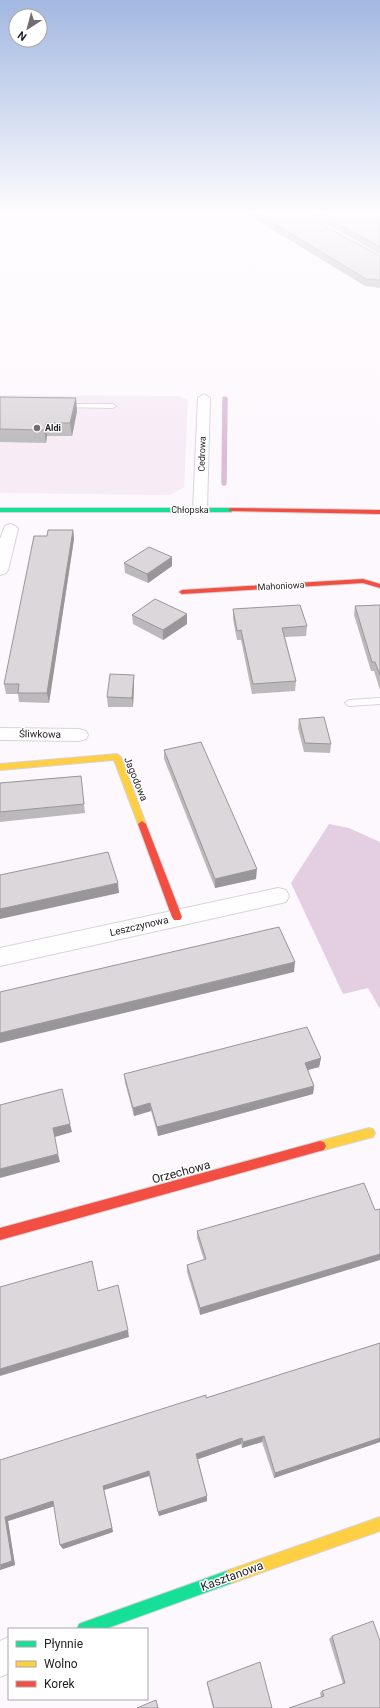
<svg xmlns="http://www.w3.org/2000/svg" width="380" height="1708" viewBox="0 0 380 1708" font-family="Roboto,sans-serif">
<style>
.built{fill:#f7ebf6}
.forest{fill:#e4cee2}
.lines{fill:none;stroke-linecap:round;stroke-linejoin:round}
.stream{stroke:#d9bed6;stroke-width:5.5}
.lane-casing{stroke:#d7d4d7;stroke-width:2}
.street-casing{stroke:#d7d4d7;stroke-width:2}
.fast-casing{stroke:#d7d4d7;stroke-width:2}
.slow-casing{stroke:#d7d4d7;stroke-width:2}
.jam-casing{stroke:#d7d4d7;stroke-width:2}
.lane{fill:#fffeff;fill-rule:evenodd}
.street{fill:#fffeff;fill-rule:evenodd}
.fast{fill:#16e098;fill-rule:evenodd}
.slow{fill:#ffcf43;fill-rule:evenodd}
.jam{fill:#f24e42;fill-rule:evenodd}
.wall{fill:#bcb9bc}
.shaded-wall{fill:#999699}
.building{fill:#dbd7db;stroke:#999699}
.poi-dot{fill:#716d71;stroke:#fff;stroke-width:1.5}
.labels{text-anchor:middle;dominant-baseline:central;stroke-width:3;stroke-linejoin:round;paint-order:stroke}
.far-poi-label{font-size:9px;font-weight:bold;fill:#262226;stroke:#fff;text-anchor:start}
.far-street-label{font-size:9px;fill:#262226;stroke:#fff}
.street-label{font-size:10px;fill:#262226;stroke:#fff}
.near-street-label{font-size:12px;fill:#262226;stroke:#fff}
</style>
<rect width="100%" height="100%" fill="#fdf8fd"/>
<polygon class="built" points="0,395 179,396 188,400 184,487 170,495 0,493"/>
<polygon class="forest" points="329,824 349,828 380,842 380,1009 368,988 343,994 291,883"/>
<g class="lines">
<polyline class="stream" points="224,483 225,399"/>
<g class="lane-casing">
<g id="lane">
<polygon points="63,404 113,404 116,406 113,408 61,407 61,405"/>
<polygon points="380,698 380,704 349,706 345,703 349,700"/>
</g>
</g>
<g class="street-casing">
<g id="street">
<polygon points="204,394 210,398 207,510 205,513 195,513 193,510 198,398"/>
<polygon points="10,524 15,526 18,529 8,570 6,573 0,575 0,539 5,526"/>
<polygon points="0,728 79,729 86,731 88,735 86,739 79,741 0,740"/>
<polygon points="278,888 286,890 289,896 286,902 0,966 0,948"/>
<polygon points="9,1637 9,1673 0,1677 0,1641"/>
</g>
</g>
<g class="fast-casing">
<g id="fast">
<polygon points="0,508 231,508 234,510 231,512 0,512"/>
<polygon points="232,1569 237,1571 239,1576 237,1581 232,1583 105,1629 77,1629 79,1624 84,1622"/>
</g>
</g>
<g class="slow-casing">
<g id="slow">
<polygon points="117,754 121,757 146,824 145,826 142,827 138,824 114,760 0,770 0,764"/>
<polygon points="369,1128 373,1129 375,1133 373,1137 369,1138 320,1151 316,1150 314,1146 316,1142 320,1141"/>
<polygon points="380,1517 380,1531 232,1583 227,1581 225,1576 227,1571 232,1569"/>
</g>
</g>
<g class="jam-casing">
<g id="jam">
<polygon points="231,508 380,510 380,514 229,511 228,510"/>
<polygon points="363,579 380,584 380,588 363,583 182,594 179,592 182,590"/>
<polygon points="142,821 146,824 182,917 180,920 174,920 172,917 138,824"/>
<polygon points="320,1141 324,1142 326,1146 324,1150 320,1151 0,1240 0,1228"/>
</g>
</g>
<use href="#lane" class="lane"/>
<use href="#street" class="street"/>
<use href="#fast" class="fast"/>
<use href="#slow" class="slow"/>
<use href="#jam" class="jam"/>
</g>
<g class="wall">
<polygon points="247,214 303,214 380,256 380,288 365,286"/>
<polygon points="308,214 380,214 380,254"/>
<polygon points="0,397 77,411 72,436 47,436 46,443 0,442"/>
<polygon points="73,530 74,539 49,703 19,702 18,694 6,694 4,684 47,536"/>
<polygon points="172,557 172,566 148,583 125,573 124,563"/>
<polygon points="380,605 380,690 374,671 371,671 354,615 355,606"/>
<polygon points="233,609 307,626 306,636 285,637 296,681 295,691 252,694 241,640 237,640 233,619"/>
<polygon points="187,614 187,624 163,640 133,624 132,615"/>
<polygon points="134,675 134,684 133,707 108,707 107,697"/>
<polygon points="299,719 331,744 330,753 304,752 298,728"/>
<polygon points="164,750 256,879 215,888 164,759"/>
<polygon points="81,776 85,813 0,822 0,783"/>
<polygon points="321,1058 319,1067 308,1070 314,1086 313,1094 158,1136 151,1111 134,1116 125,1083 124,1074"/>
<polygon points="364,1183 200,1315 187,1272 187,1265 204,1260 197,1238 197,1231"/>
<polygon points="380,1343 380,1442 274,1478 262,1442 242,1448 241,1444 198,1459 207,1496 207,1501 159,1516 149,1476 104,1490 113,1532 63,1549 60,1545 54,1506 8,1521 15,1565 0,1570 0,1460 206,1398"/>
<polygon points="332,1636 380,1708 321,1697 320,1693 322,1691 343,1684 329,1639"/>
<polygon points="207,1682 272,1708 213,1708 207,1684"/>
</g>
<g class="shaded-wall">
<polygon points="76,398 77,411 72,436 70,423"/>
<polygon points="46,423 47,436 46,443 44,430"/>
<polygon points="73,530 74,539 49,703 47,693"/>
<polygon points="172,557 172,566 148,583 147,574"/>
<polygon points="187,614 187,624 163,640 163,630"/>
<polygon points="134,675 134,684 133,707 132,698"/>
<polygon points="257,869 256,879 215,888 215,879"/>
<polygon points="118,883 119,893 0,919 0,909"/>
<polygon points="295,962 294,972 0,1043 0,1033"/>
<polygon points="321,1058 319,1067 304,1071 305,1063"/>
<polygon points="314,1086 313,1094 158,1136 157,1127"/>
<polygon points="150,1103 151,1111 134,1116 133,1108"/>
<polygon points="70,1124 72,1132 55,1137 53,1128"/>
<polygon points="58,1154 60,1162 0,1178 0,1169"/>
<polygon points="380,1254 380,1260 200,1315 200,1308"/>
<polygon points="128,1330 129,1337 0,1376 0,1369"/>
<polygon points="264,1436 262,1442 242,1448 243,1442"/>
<polygon points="242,1438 241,1444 196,1460 196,1454"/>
<polygon points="380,1438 380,1442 274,1478 275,1473"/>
<polygon points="149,1471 149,1476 104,1490 113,1532 63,1549 60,1545 103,1486"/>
<polygon points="207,1496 207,1501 159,1516 158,1512"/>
<polygon points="53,1501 55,1506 8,1521 15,1565 0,1570 5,1517"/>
</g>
<g class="building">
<polygon points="259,214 303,214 380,256 380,280 366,279"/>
<polygon points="321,214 380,214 380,247"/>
<polygon points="0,397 76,398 70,423 46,423 44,430 0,429"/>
<polygon points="48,530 73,530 47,693 18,693 19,684 4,684 34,536 47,536"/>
<polygon points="149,547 172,557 147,574 124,563"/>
<polygon points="155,599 187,614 163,630 132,615"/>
<polygon points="300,605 307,626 282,628 296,681 253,684 241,630 237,631 233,609"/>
<polygon points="380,605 380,675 375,662 372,662 355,606"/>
<polygon points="110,674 134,675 132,698 107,697"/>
<polygon points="324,717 331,744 305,743 299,719"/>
<polygon points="201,742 257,869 215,879 164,750"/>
<polygon points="81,776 84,804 0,812 0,783"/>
<polygon points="108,852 118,883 0,909 0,875"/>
<polygon points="279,927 295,962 0,1033 0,992"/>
<polygon points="307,1027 321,1058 305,1063 314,1086 157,1127 150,1103 133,1108 124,1074"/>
<polygon points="62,1089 70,1124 53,1128 58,1154 0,1169 0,1105"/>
<polygon points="364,1183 375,1210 380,1209 380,1254 200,1308 187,1265 206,1259 197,1231"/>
<polygon points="92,1261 98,1291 118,1285 128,1330 0,1369 0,1287"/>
<polygon points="380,1343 380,1438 275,1473 264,1436 243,1442 242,1438 196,1454 207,1496 158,1512 149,1471 103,1486 112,1528 60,1545 53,1501 5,1517 12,1561 0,1565 0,1460 206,1395 206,1398"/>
<polygon points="373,1621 380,1641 380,1708 289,1708 324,1696 322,1691 345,1683 332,1636"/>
<polygon points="260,1662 272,1708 214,1708 207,1682"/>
<polygon points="156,1700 158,1708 137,1708"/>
</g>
<linearGradient id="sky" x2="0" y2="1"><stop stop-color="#a2b8e1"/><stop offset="0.47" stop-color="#fefcfe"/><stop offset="1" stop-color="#fefcfe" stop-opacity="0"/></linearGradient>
<rect width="380" height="453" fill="url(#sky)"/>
<circle class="poi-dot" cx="37" cy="428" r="4"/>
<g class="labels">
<g class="far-poi-label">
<text x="45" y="428">Aldi</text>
</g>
<g class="far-street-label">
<text transform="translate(202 454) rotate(-88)">Cedrowa</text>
<text x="190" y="510">Chłopska</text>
<text transform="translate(281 586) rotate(-3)">Mahoniowa</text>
</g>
<g class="street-label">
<text transform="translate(40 734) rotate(1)">Śliwkowa</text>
<text transform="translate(136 779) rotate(68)">Jagodowa</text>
<text transform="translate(139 926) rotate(-13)">Leszczynowa</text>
</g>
<g class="near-street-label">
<text transform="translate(181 1172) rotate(-15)">Orzechowa</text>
<text transform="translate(232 1576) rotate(-20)">Kasztanowa</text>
</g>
</g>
<rect x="8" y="1628" width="140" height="72" fill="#ffffff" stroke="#a8a7a8"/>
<rect x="16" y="1641" width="20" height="6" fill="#16e098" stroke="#a8a7a8"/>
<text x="44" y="1648" font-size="12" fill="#262226">Płynnie</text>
<rect x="16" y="1661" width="20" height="6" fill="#ffcf43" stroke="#a8a7a8"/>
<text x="44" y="1668" font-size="12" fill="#262226">Wolno</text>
<rect x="16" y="1681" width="20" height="6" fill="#f24e42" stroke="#a8a7a8"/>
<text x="44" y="1688" font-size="12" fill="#262226">Korek</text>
<g transform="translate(28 28) rotate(216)"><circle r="19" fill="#ffffff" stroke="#a8a7a8"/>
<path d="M0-3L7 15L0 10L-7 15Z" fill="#716d71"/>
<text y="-6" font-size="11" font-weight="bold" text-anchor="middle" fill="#262226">N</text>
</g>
</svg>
